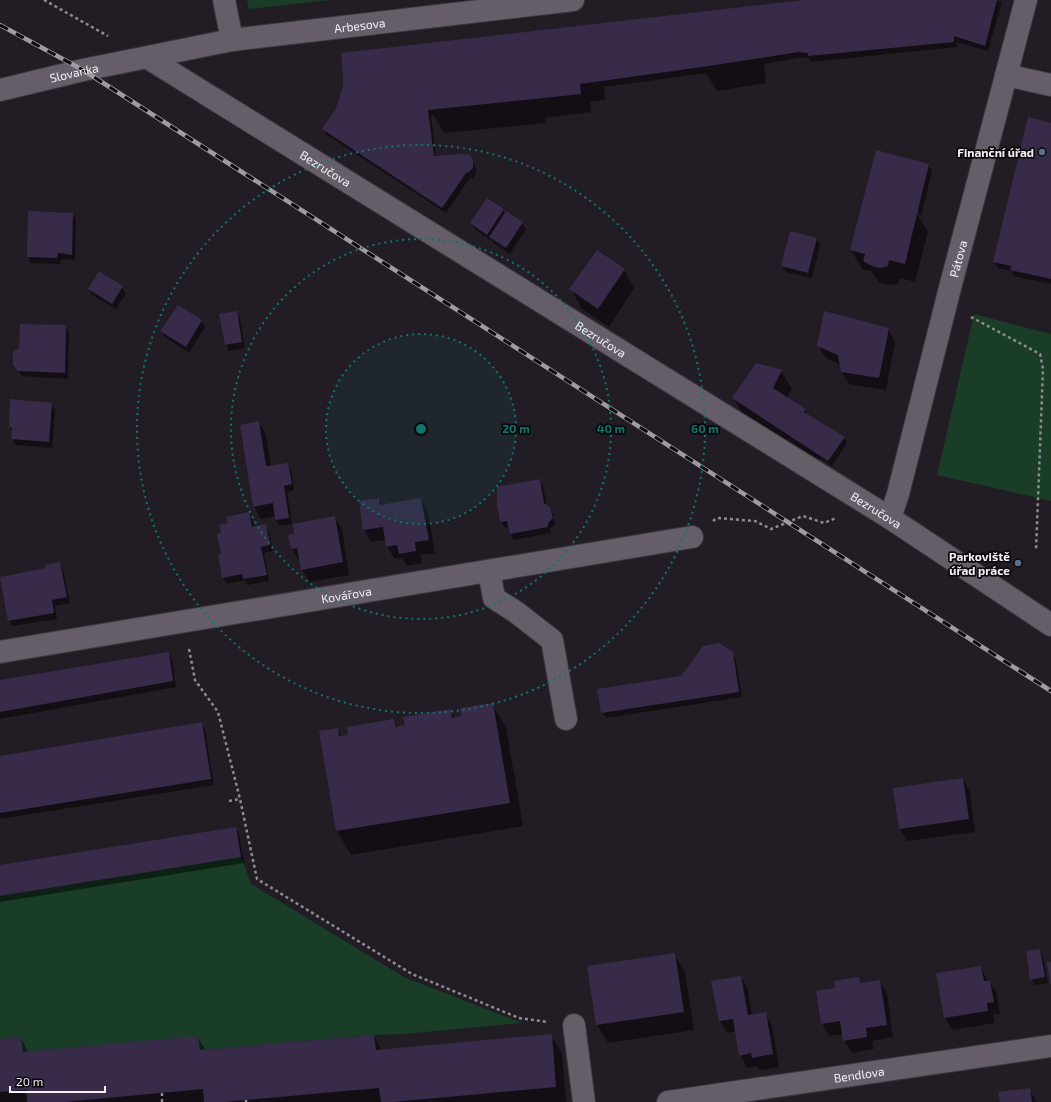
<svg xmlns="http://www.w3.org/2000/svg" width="1051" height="1102" viewBox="0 0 1051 1102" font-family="'Exo 2',sans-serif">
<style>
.green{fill:#193d27}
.shadow{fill:#0007}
.building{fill:#382a49}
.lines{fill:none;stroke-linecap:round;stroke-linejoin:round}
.minor-casing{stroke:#3b363d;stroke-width:24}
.path{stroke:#908b92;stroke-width:2.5;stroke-dasharray:3 3;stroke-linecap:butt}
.minor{stroke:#655e68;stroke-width:22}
.rail-casing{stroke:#a09ba2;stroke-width:4.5}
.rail{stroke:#0a080b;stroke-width:3;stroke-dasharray:9;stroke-linecap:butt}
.ring{fill:none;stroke:#0f766e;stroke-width:2;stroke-dasharray:2 4}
.service-dot{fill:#5c6f8a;stroke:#0a080b;stroke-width:1.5}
.labels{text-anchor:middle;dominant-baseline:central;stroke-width:3.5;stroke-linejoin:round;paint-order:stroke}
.street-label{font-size:12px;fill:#f5f1f7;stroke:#0a080b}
.poi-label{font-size:12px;font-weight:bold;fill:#f5f1f7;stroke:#0a080b;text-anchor:end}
.centre{fill:#0f766e;stroke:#0a080b;stroke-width:2}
.ring-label{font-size:12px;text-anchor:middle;font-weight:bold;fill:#0f766e;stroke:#0a080b;stroke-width:3.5;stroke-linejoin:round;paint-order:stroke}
</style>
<rect width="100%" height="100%" fill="#221c25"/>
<g class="green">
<polygon points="247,0 330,0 249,9"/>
<polygon points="974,314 1051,334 1051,501 937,475"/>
<polygon points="241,857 251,884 404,977 522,1023 404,1034 374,1035 200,1050 198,1037 23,1052 21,1037 0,1039 0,896"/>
</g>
<g class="shadow">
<polygon points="819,0 1002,1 988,51 956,42 957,47 812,62 810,59 803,57 764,64 766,83 717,91 706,73 604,87 605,100 590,102 591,112 545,118 546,123 444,133 434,115 431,116 436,157 473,161 476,167 476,174 473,178 469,179 446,213 327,135 323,129"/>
<polygon points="1051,124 1051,284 1014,276 1012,271 998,268 994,262"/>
<polygon points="928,165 932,171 921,217 916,208 914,209 928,232 915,282 900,278 898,284 886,285 879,282 871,271 862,269 851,250"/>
<polygon points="503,210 505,214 506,213 522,223 526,229 510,254 494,243 491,238 490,240 475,229 471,223"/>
<polygon points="73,214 76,220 75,260 61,259 60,264 31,263 28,257"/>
<polygon points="816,238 820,245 812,278 786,272 782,266"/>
<polygon points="624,270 634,288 609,327 581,308 571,289"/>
<polygon points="99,272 122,287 126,293 116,309 92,295 89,289"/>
<polygon points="236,312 240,319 245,348 229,351 226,345"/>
<polygon points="201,321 205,327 189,353 165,337 161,331"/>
<polygon points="65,326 69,332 68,379 22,376 14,365"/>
<polygon points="888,329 895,342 886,390 849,384 842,372 841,365 826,358 818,346"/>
<polygon points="781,371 792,389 787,398 805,410 808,415 844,437 847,443 832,466 819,458 816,463 744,416 734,398"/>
<polygon points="11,400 51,404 55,410 52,448 16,445 12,439 13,432 10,428"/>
<polygon points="259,422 266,435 271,466 287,464 291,470 294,490 287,492 292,524 279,526 275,516 261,519 254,506"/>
<polygon points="540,480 543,486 547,506 549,508 553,514 555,524 550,529 551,533 514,540 511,534 509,527 505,528 501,522"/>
<polygon points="379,499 382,506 421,499 428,512 435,553 421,555 422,563 407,566 403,558 395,559 387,547 386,540 371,542 364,529"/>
<polygon points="249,514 252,520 254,528 265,525 269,531 273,551 264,553 269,581 248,585 245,580 227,584 223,578 219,556 222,555 223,534 229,524"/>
<polygon points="335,518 342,530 349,575 309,582 302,569 300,561 299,561 292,549 289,536"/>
<polygon points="60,564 63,570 70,603 55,606 57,619 12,626 9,620 48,569"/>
<polygon points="168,653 172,659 176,687 0,719 0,682"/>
<polygon points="732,653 736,660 742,697 606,718 602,712"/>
<polygon points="492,704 506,727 523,826 351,855 337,831 320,732 337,729 342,737 394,720 398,728 450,710 455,718 462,717"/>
<polygon points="202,724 205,730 214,785 0,819 0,757"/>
<polygon points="963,779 970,792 975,832 907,841 900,829 894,789"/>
<polygon points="235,828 239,834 244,863 0,902 0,866"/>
<polygon points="1040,950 1043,956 1048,983 1035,985 1031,979"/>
<polygon points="674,954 685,972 694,1030 608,1043 597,1025"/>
<polygon points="981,967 988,982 990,982 997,994 1000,1014 993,1015 995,1023 952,1030 945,1018"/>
<polygon points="741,977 748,990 752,1015 765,1013 772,1025 779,1067 760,1070 757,1066 747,1068 740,1055 736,1031 727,1033 720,1021"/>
<polygon points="858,978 861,984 879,981 887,994 893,1037 872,1041 874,1049 852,1053 844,1040 843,1034 829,1036 822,1023 836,989"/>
<polygon points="551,1035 562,1053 566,1102 0,1102 0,1040 21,1038 29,1053 198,1038 206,1051 374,1036 382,1051"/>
<polygon points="1029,1089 1037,1102 1001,1102"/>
</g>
<g class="building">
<polygon points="804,0 997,0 985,46 954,36 954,42 860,51 808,56 808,53 799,52 702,67 580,84 581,94 428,110 434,156 464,154 470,155 473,160 473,168 469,172 466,173 442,208 322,129 336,108 343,86 343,77 341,53"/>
<polygon points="1028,117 1051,123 1051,279 1010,270 1011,266 993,262"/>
<polygon points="876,150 929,164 905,264 889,260 888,266 880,268 872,266 865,262 863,260 865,254 850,250"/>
<polygon points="487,198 504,209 487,235 470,223"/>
<polygon points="28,211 73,213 72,255 58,253 57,258 27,257"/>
<polygon points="506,211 523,222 506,248 489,237"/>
<polygon points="790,231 817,238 808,273 781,266"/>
<polygon points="597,250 625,269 598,309 569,289"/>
<polygon points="99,271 123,286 112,304 88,289"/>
<polygon points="178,305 202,320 186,347 160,331"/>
<polygon points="237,311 242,342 225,345 219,314"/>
<polygon points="824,311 889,328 879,378 841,372 838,355 817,346"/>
<polygon points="20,324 66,325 65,373 18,371 13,365 13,352 19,348"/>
<polygon points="756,363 782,370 773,388 806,409 804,412 845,437 828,461 732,398"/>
<polygon points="10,399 52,403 49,442 11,439 12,427 9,428"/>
<polygon points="259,421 266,466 288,463 292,484 284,486 289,518 275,520 273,503 253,507 240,425"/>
<polygon points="540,479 544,503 550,507 553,518 548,523 548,527 510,534 507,521 500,522 497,504 497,487"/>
<polygon points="379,498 380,505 421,498 429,540 415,542 416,551 399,554 397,545 386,547 383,527 363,530 359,501"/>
<polygon points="249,512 252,527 266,524 270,545 261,547 267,575 243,579 242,574 222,578 218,555 221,554 217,534 221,533 219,525 228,523 226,517"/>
<polygon points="335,516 343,562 301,570 297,548 291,549 288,535 294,534 293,524"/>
<polygon points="60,562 67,597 52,600 54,613 8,621 0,577 46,568 45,565"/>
<polygon points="719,643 733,652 739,692 601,713 597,689 681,676 703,646"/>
<polygon points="169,652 173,681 0,712 0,680"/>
<polygon points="493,703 510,803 336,831 319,731 338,728 339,736 348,735 347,727 394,719 396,727 405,725 403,717 451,709 452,718 461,716 460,708"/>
<polygon points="202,722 211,779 0,813 0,756"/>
<polygon points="963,778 969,819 899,829 893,788"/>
<polygon points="236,827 241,857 0,896 0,865"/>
<polygon points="1040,949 1045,977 1030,980 1026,951"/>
<polygon points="675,953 684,1012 596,1025 587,966"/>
<polygon points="1047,962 1051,962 1051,984 1050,984"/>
<polygon points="981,966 984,981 990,981 994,1002 987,1003 988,1011 944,1018 936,973"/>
<polygon points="741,976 748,1015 766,1012 773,1054 752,1058 751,1053 739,1056 733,1019 719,1021 711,981"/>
<polygon points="859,977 860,983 880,980 887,1025 866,1028 867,1037 843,1041 840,1021 821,1024 816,991 835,988 834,981"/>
<polygon points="552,1034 556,1087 393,1102 381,1102 379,1088 224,1102 204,1102 203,1089 64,1102 27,1102 26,1090 0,1092 0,1039 21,1037 23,1052 198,1036 200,1050 374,1035 376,1050"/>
<polygon points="1030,1088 1032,1102 1000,1102 998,1092"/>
</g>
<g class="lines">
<g class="minor-casing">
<g id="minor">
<polyline points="224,0 232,40"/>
<path id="s1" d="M148,58l742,460 161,107"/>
<polyline points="1006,75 1051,85"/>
<path id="s2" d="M0,90l83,-20 149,-30 341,-40"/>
<path id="s3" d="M890,518l8,-24 53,-210 75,-284"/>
<polyline points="489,571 494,598 516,612 552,640 566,719"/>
<path id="s4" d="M0,652l692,-115"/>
<polyline points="574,1025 584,1102"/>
<path id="s5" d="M668,1102l383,-56"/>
</g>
</g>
<g class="path">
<polyline points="44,0 108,36"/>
<polyline points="971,317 1040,354 1043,369 1036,551"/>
<polyline points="713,521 717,518 755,521 771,529 803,516 824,523 836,518"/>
<polyline points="189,649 195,680 218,712 240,799 257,879 412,974 519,1018 548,1022"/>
<polyline points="229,801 240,799"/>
<polyline points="162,1093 162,1102"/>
<polyline points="246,1100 246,1102"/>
</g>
<use href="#minor" class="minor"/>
<g class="rail-casing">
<polyline id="rail" points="0,25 83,70 1051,691"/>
</g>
<use href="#rail" class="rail"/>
</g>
<circle cx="421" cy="429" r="95" fill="#0f766e" fill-opacity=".12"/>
<g class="ring">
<circle cx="421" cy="429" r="95"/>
<circle cx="421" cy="429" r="190"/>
<circle cx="421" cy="429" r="284"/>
</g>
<g class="service-dot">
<circle cx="1042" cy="152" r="4"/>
<circle cx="1018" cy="563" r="4"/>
</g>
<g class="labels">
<g class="street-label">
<text stroke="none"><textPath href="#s2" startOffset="366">Arbesova</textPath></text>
<text stroke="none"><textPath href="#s2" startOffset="76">Slovanka</textPath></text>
<text stroke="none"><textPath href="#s1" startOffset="209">Bezručova</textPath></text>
<text stroke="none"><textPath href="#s3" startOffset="268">Pátova</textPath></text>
<text stroke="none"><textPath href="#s1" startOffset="533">Bezručova</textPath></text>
<text stroke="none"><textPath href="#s1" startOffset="857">Bezručova</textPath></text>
<text stroke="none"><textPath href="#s4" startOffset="351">Kovářova</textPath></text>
<text stroke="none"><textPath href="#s5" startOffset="193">Bendlova</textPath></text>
</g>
<g class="poi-label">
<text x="1034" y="152">Finanční úřad</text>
<text x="1010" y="556">Parkoviště<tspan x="1010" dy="14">úřad práce</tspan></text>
</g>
</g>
<circle cx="421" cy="429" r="6" class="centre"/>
<g class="ring-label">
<text x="516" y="433">20 m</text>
<text x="611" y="433">40 m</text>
<text x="705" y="433">60 m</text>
</g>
<path d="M10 1086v6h95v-6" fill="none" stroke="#f5f1f7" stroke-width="2"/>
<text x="16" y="1086" font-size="12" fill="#f5f1f7" stroke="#0a080b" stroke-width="3" paint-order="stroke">20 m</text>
</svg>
